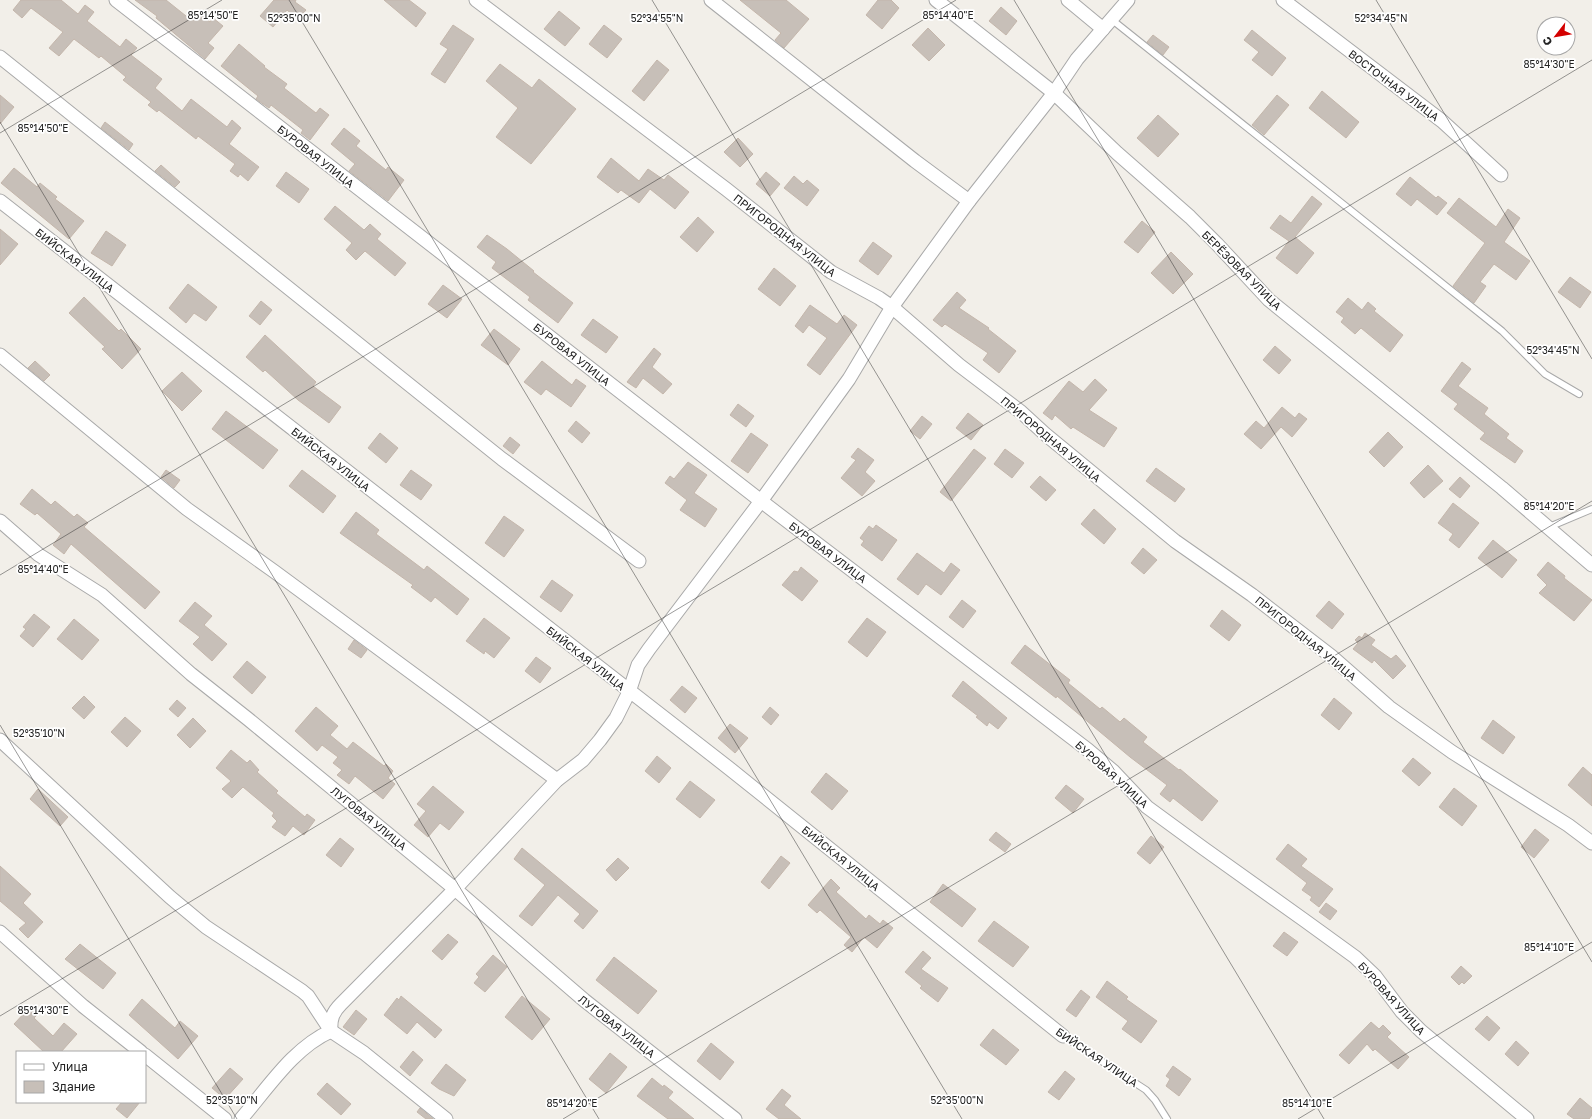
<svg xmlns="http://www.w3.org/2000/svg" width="1592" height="1119" viewBox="0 0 1592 1119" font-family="'Golos Text',sans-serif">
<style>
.building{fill:#c7bfb8;stroke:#c4b6ab}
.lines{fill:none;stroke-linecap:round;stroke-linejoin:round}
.lane-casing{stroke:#a9a9a9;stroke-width:8}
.street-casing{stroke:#a9a9a9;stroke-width:15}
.lane{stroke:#fff;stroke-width:6}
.street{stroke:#fff;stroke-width:13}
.ticks{fill:none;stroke:#222;stroke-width:1;stroke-opacity:0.45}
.labels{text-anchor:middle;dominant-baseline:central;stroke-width:3.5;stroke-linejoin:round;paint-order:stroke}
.street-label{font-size:11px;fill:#222;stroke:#fff}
.ticks-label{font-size:10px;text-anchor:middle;fill:#222;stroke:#fff;stroke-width:3.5;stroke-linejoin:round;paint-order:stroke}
</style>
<rect width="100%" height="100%" fill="#f2efe9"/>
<g class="building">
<polygon points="21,0 61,0 78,14 85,5 94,12 87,21 120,47 126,39 137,48 131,55 162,79 155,88 182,111 191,99 227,127 232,120 241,128 229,144 259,167 248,181 240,174 238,177 230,171 235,164 198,136 196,139 159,110 157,112 148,105 151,102 123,80 126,77 101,56 99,58 74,39 59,56 49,48 63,32 31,8 22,18 13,10"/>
<polygon points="135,0 166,0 191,20 198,12 210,22 213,18 223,26 208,43 214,48 205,59 156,18 157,16"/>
<polygon points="274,0 296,0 295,2 306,10 298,19 287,10 273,27 260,16"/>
<polygon points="384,0 409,0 426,13 416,27"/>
<polygon points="740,0 786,0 809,19 784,48 775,40 781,33"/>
<polygon points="878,0 891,0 899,8 882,29 866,15"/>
<polygon points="1001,7 1017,21 1006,35 989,21"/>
<polygon points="559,11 580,28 565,46 544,29"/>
<polygon points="453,25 474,39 445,83 431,74 448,49 440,44"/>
<polygon points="604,25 622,39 607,58 589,44"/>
<polygon points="928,28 945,45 929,61 912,45"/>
<polygon points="1252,30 1286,58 1272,76 1252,60 1259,52 1244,40"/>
<polygon points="1153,35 1169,47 1163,55 1147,42"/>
<polygon points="239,44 265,66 264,67 287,84 284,88 316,113 320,108 329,115 310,140 301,133 303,130 271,105 269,108 256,99 258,96 221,66"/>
<polygon points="657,60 669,70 644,101 632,91"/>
<polygon points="500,64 532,88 539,79 576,109 531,164 496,137 518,108 486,81"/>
<polygon points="1322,91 1359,122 1346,138 1309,108"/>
<polygon points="0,95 14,107 0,124"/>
<polygon points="1277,95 1289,105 1264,135 1252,125"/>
<polygon points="1158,115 1179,134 1158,157 1137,138"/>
<polygon points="105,122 133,144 129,150 101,128"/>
<polygon points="344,128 360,141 356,146 386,170 388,167 404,180 388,201 349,171 355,164 331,144"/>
<polygon points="738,138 753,154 740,167 724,152"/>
<polygon points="611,158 639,181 648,169 664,180 668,175 689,192 675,209 650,189 639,203 621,190 618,193 597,177"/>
<polygon points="161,165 180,182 175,187 155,171"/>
<polygon points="14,168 37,187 40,183 57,197 55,199 84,221 69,239 1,183"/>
<polygon points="286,172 309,189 299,203 276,186"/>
<polygon points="766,172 780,184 770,196 756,184"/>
<polygon points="794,176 803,184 807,180 819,190 807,206 784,188"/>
<polygon points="1410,177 1436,198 1438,196 1447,203 1437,215 1417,199 1411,206 1396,194"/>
<polygon points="1312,196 1322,204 1295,237 1314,253 1297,274 1276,258 1289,241 1270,228 1280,215 1291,223"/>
<polygon points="1459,198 1496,227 1508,209 1520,218 1504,242 1530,261 1516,280 1494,264 1480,282 1486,286 1474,303 1453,286 1485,243 1447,213"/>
<polygon points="335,206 364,230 370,224 381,234 377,239 406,263 395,276 365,251 356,260 346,250 352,243 324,219"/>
<polygon points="698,217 714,232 697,252 680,237"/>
<polygon points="1142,221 1155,232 1138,253 1124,242"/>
<polygon points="0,229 18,244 0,265"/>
<polygon points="106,231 126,245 112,266 91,253"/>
<polygon points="487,235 507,249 534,271 533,272 573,303 558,323 528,300 530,297 492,268 496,262 477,247"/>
<polygon points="873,242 892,256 878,275 859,261"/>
<polygon points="1171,252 1193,274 1173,294 1151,273"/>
<polygon points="774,268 796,286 780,306 758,289"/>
<polygon points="1570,277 1591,292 1580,308 1558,292"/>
<polygon points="188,284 217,307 206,321 194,313 186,323 169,308"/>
<polygon points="443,285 462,299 447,318 428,304"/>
<polygon points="957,292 966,300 959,308 989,328 988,329 1016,351 999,373 983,360 988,353 945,324 942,327 933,320"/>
<polygon points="84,297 119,331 121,329 141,349 122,369 102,349 105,347 69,313"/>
<polygon points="1348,298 1362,310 1368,302 1376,309 1374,311 1403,335 1390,352 1361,328 1355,334 1341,322 1344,318 1336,312"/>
<polygon points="261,301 272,310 260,325 249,316"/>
<polygon points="810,305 837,324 844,315 857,325 820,375 807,365 827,338 809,325 803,333 795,326"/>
<polygon points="593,319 618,337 606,353 581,335"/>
<polygon points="494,329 520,349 508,365 481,345"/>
<polygon points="265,335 316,382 313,386 341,407 329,423 298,400 265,370 263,372 246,357"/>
<polygon points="1275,346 1291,360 1279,374 1263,360"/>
<polygon points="654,348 661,354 652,367 672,384 663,394 643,378 636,388 627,382"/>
<polygon points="35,361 50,375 44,381 28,368"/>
<polygon points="542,361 572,385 576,379 586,386 571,407 546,389 541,395 524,382"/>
<polygon points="1462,362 1471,369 1458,386 1488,408 1484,414 1509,434 1506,438 1523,451 1515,463 1480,439 1485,433 1454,409 1458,404 1441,391"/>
<polygon points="182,372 202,391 182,411 162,391"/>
<polygon points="1095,379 1107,390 1089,410 1117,428 1104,447 1073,427 1071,429 1055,415 1052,420 1043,413 1069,381 1083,392"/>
<polygon points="738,404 754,416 746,427 730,415"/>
<polygon points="1282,407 1295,418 1299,413 1307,419 1292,437 1281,427 1261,449 1244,434 1256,421 1264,428"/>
<polygon points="226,411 278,450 263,469 212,429"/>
<polygon points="968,413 983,425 971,440 956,428"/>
<polygon points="922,416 932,424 920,439 910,431"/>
<polygon points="576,421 590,433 582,443 568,431"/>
<polygon points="1388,432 1403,447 1384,467 1369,452"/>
<polygon points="380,433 398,448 386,463 368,448"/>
<polygon points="751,433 768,445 748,473 731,461"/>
<polygon points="510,437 520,445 513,454 503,446"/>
<polygon points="858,448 874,460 865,472 875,481 862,496 841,478 856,460 851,457"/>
<polygon points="974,449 986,458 951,501 940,492"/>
<polygon points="1005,449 1024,463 1012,478 994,464"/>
<polygon points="688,462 707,475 694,493 717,509 705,527 680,510 687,500 665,483 670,476 674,479"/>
<polygon points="1428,465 1443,481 1424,498 1410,483"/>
<polygon points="1156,468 1185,489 1175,502 1146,481"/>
<polygon points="166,470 180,480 174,488 161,477"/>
<polygon points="302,470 336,496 323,513 289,486"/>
<polygon points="411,470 432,485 421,500 400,485"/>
<polygon points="1040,476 1056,490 1046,501 1030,487"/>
<polygon points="1460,477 1470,486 1460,498 1449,489"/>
<polygon points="32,489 51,505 55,501 74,517 77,514 88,523 84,527 160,592 145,609 71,544 64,554 53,545 61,534 37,513 35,515 20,504"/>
<polygon points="1453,503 1479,523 1459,548 1449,540 1453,534 1438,523"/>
<polygon points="1094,509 1116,529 1104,544 1081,524"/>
<polygon points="356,512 379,530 376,534 424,570 427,566 469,599 457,615 435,597 431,602 411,587 413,585 340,533"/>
<polygon points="504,516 524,530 504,557 485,543"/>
<polygon points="876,525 897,540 882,561 861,545 864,541 860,538 869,526 873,529"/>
<polygon points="1493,540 1517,560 1502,578 1478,558"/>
<polygon points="1143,548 1157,560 1144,574 1131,563"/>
<polygon points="917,553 944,573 951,563 960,570 941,595 926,584 918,595 897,579"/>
<polygon points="1548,562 1565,576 1564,578 1592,600 1574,621 1539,593 1547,585 1537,575"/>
<polygon points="801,567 818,581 802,601 782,585 794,571 798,572"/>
<polygon points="552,580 573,595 561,612 540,597"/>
<polygon points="962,600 976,611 963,628 949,617"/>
<polygon points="1329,601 1344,614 1332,629 1316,616"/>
<polygon points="195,602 212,616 204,625 227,644 212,661 193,644 200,637 179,621"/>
<polygon points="1222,610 1241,625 1229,641 1210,626"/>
<polygon points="34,614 50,627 33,647 20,636 26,629 23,627"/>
<polygon points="484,618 510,638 494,658 485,651 484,654 466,641"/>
<polygon points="867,618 886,632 867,657 848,642"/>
<polygon points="74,619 99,640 82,660 57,639"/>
<polygon points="1365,633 1375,640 1371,645 1391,659 1396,655 1406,666 1393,679 1374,660 1372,663 1353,649 1358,643 1355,640 1359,636 1362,638"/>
<polygon points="354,640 367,650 361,658 348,649"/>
<polygon points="1025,645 1070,680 1068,683 1100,709 1102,707 1120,722 1124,718 1147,737 1143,742 1179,770 1180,769 1218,801 1202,821 1173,798 1170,802 1160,794 1167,785 1130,757 1057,696 1056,698 1011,663"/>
<polygon points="536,657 551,668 540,683 525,671"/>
<polygon points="247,661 266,677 252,694 233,677"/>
<polygon points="963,681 1007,718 998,729 989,722 987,726 976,717 978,716 952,696"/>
<polygon points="682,686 697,698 685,713 670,700"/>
<polygon points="84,696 95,707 84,719 72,708"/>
<polygon points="1334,698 1352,713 1339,730 1321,715"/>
<polygon points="177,700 186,708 178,717 169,709"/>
<polygon points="316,707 338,726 330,735 347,749 353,742 384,766 386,764 393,771 388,778 395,784 383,799 355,776 349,784 337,775 342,770 333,763 338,757 322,745 317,751 295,731"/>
<polygon points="770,707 779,715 771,725 762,717"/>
<polygon points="125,717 141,731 127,747 111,732"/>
<polygon points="193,718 206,731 190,748 177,735"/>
<polygon points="1493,720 1515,737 1503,754 1481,738"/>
<polygon points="730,724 748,738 735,753 718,738"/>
<polygon points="231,750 247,763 250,760 259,770 257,772 278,791 276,793 305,817 307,814 315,820 304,835 293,826 285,836 272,827 277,821 272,816 274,813 243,787 232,798 222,789 231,781 216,768"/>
<polygon points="657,756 671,768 659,783 645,771"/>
<polygon points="1413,758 1431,773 1419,786 1402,771"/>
<polygon points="1583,767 1592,775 1592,806 1568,785"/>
<polygon points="826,773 848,791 832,810 811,792"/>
<polygon points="690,781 715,800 700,818 676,799"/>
<polygon points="1066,785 1084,799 1073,813 1055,798"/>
<polygon points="433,786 464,812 449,830 440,823 428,837 414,825 426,811 417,804"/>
<polygon points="1454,788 1477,806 1462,826 1439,807"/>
<polygon points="38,789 68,817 60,826 30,799"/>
<polygon points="1535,829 1549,840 1534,858 1521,847"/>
<polygon points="996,832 1011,844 1005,852 989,840"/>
<polygon points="1151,836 1164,847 1150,864 1137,853"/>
<polygon points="340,838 354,849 341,867 326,855"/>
<polygon points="1288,844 1307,859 1301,866 1333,889 1319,907 1310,900 1312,897 1302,890 1307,883 1276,859"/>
<polygon points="522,848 598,911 583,929 574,921 580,914 558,895 532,926 519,916 545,885 514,859"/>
<polygon points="781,856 790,863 769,889 761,882"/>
<polygon points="618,858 629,868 616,881 606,870"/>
<polygon points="0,866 31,894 23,903 43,922 28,938 19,929 26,923 0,901"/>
<polygon points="831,879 840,888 836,892 866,919 869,915 880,924 883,920 893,928 877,948 864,937 852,952 844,945 851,937 820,910 817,913 808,905"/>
<polygon points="943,884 976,909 962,927 930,902"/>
<polygon points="1326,903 1337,911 1330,920 1319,912"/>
<polygon points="994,921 1029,947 1013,967 978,941"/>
<polygon points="1284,932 1298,942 1287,956 1273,946"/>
<polygon points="448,934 458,942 442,960 432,951"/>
<polygon points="80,944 116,973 103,989 65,959"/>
<polygon points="923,951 931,958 921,969 948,988 938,1002 920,988 922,986 905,972"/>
<polygon points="493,955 507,967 485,992 474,983 479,977 476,974"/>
<polygon points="614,957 657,991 638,1014 596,980"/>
<polygon points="1461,966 1472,976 1464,984 1462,982 1459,985 1451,977"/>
<polygon points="1107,981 1128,997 1126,999 1157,1021 1141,1043 1122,1029 1128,1021 1096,997"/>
<polygon points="1081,990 1090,997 1076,1017 1066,1010"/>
<polygon points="401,996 442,1030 435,1038 417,1022 407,1034 384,1015 397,998 399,1000"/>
<polygon points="522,996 550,1019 532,1040 505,1017"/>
<polygon points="142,999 175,1028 180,1021 198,1036 178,1059 129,1015"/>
<polygon points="29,1008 37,1015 34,1018 53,1036 64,1023 77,1034 61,1052 44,1052 14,1024"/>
<polygon points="356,1010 367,1019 354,1035 343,1027"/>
<polygon points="1487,1016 1500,1028 1489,1041 1475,1029"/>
<polygon points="1371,1022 1379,1029 1383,1025 1391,1033 1387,1037 1409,1057 1398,1069 1375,1049 1373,1051 1367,1044 1349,1064 1339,1055"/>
<polygon points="993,1029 1019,1050 1006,1065 980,1045"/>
<polygon points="1516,1041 1529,1053 1518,1066 1505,1054"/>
<polygon points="711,1043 734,1062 720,1080 697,1061"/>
<polygon points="413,1051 423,1060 410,1076 400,1067"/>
<polygon points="610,1053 627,1067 606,1093 589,1079"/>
<polygon points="446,1064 466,1080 454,1096 439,1089 431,1083"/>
<polygon points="1173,1066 1191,1079 1179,1096 1166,1086 1170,1079 1166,1076"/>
<polygon points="230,1068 243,1079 225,1099 212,1088"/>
<polygon points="1065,1071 1075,1079 1059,1100 1048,1092"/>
<polygon points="652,1078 663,1087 664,1085 673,1092 668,1098 694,1119 668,1119 637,1096"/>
<polygon points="327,1083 351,1104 341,1115 317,1094"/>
<polygon points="782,1089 791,1096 784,1105 801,1119 779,1119 766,1109"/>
<polygon points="1580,1098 1592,1108 1592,1115 1589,1119 1574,1119 1567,1114"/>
<polygon points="122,1102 140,1102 127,1118 116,1109"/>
<polygon points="420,1108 433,1119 426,1119 417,1112"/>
</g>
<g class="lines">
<g class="lane-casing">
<g id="lane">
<polyline points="1111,19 1502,331 1545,374 1579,394"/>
<polyline points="1549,527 1592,509"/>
<polyline points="1063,1036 1146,1090 1155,1100 1167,1119"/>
</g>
</g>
<g class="street-casing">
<g id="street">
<polyline points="116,0 761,501 1088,750 1113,771 1147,807 1203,848 1304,920 1355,957 1375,976 1402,1012 1421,1031 1527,1119"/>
<polyline points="476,0 726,189 831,272 879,298 892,307 959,365 1021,412 1045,434 1175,541 1252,595 1331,656 1389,707 1452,752 1568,825 1592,843"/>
<polyline points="711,0 915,161 969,201"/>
<polyline points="936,0 1054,93 1117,153 1190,217 1217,244 1269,300 1502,488 1592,565"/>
<polyline points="1068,0 1103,29"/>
<polyline points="1283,0 1442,121 1501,175"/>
<polyline points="0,57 502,459 639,561"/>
<polyline points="0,201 730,769 1063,1036"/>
<polyline points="0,355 187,509 275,572 557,780"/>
<polyline points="0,521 39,555 102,595 191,674 248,719 455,889 584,1000 735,1119"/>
<polyline points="0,740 170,897 206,927 302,991 308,996 331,1031 364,1053 446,1119"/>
<polyline points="0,932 83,1006 141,1052"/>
<polyline points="145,1055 225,1119"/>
<path d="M241,1119c27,-31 52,-71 90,-88 -1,-12 2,-19 10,-27l114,-115 102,-109 26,-20 17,-20 16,-22 13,-26 9,-27 11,-16 112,-148 88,-122 43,-72 77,-106 85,-108 23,-34 51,-59"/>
</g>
</g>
<use href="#lane" class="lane"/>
<use href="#street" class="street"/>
</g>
<path class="ticks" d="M289,0l673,1119M652,0l672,1119M1014,0l578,962M1376,0l216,359M0,122l599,997M0,133l222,-133M0,575l956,-575M0,725l237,394M0,1016l1592,-956M563,1119l1029,-618M1298,1119l294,-177"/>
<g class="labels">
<g class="street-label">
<text transform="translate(1394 85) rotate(37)">ВОСТОЧНАЯ УЛИЦА</text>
<text transform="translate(316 156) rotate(38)">БУРОВАЯ УЛИЦА</text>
<text transform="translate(785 235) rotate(38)">ПРИГОРОДНАЯ УЛИЦА</text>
<text transform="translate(75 260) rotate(38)">БИЙСКАЯ УЛИЦА</text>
<text transform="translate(1242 270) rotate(45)">БЕРЁЗОВАЯ УЛИЦА</text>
<text transform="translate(572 354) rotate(38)">БУРОВАЯ УЛИЦА</text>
<text transform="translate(1051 439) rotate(40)">ПРИГОРОДНАЯ УЛИЦА</text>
<text transform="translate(331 459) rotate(38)">БИЙСКАЯ УЛИЦА</text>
<text transform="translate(828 552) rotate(37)">БУРОВАЯ УЛИЦА</text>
<text transform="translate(1306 638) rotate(39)">ПРИГОРОДНАЯ УЛИЦА</text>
<text transform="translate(586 658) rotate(38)">БИЙСКАЯ УЛИЦА</text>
<text transform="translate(1112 774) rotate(42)">БУРОВАЯ УЛИЦА</text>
<text transform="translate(369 818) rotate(39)">ЛУГОВАЯ УЛИЦА</text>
<text transform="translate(841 858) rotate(39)">БИЙСКАЯ УЛИЦА</text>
<text transform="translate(1392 998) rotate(48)">БУРОВАЯ УЛИЦА</text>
<text transform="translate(617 1026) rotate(38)">ЛУГОВАЯ УЛИЦА</text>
<text transform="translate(1097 1057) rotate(34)">БИЙСКАЯ УЛИЦА</text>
</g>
</g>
<g class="ticks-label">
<text x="213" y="19">85°14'50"E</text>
<text x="948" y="19">85°14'40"E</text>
<text x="294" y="22">52°35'00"N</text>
<text x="657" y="22">52°34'55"N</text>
<text x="1381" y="22">52°34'45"N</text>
<text x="1549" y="68">85°14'30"E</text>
<text x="43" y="132">85°14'50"E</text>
<text x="1553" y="354">52°34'45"N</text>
<text x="1549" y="510">85°14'20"E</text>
<text x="43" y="573">85°14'40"E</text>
<text x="39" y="737">52°35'10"N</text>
<text x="1549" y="951">85°14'10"E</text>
<text x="43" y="1014">85°14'30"E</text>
<text x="232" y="1104">52°35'10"N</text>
<text x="957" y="1104">52°35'00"N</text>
<text x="572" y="1107">85°14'20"E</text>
<text x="1307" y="1107">85°14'10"E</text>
</g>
<rect x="16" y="1051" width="130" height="52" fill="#ffffff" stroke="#a7a7a7"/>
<rect x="24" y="1064" width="20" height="6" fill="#ffffff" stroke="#a7a7a7"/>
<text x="52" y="1071" font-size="12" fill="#222222">Улица</text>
<rect x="24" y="1081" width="20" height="12" fill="#c7bfb8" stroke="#a7a7a7"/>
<text x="52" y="1091" font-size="12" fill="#222222">Здание</text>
<g transform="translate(1556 36) rotate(239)"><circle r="19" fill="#ffffff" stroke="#a7a7a7"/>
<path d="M0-3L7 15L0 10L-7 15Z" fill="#d40000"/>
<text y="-6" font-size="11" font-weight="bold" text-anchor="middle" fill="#222222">С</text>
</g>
</svg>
